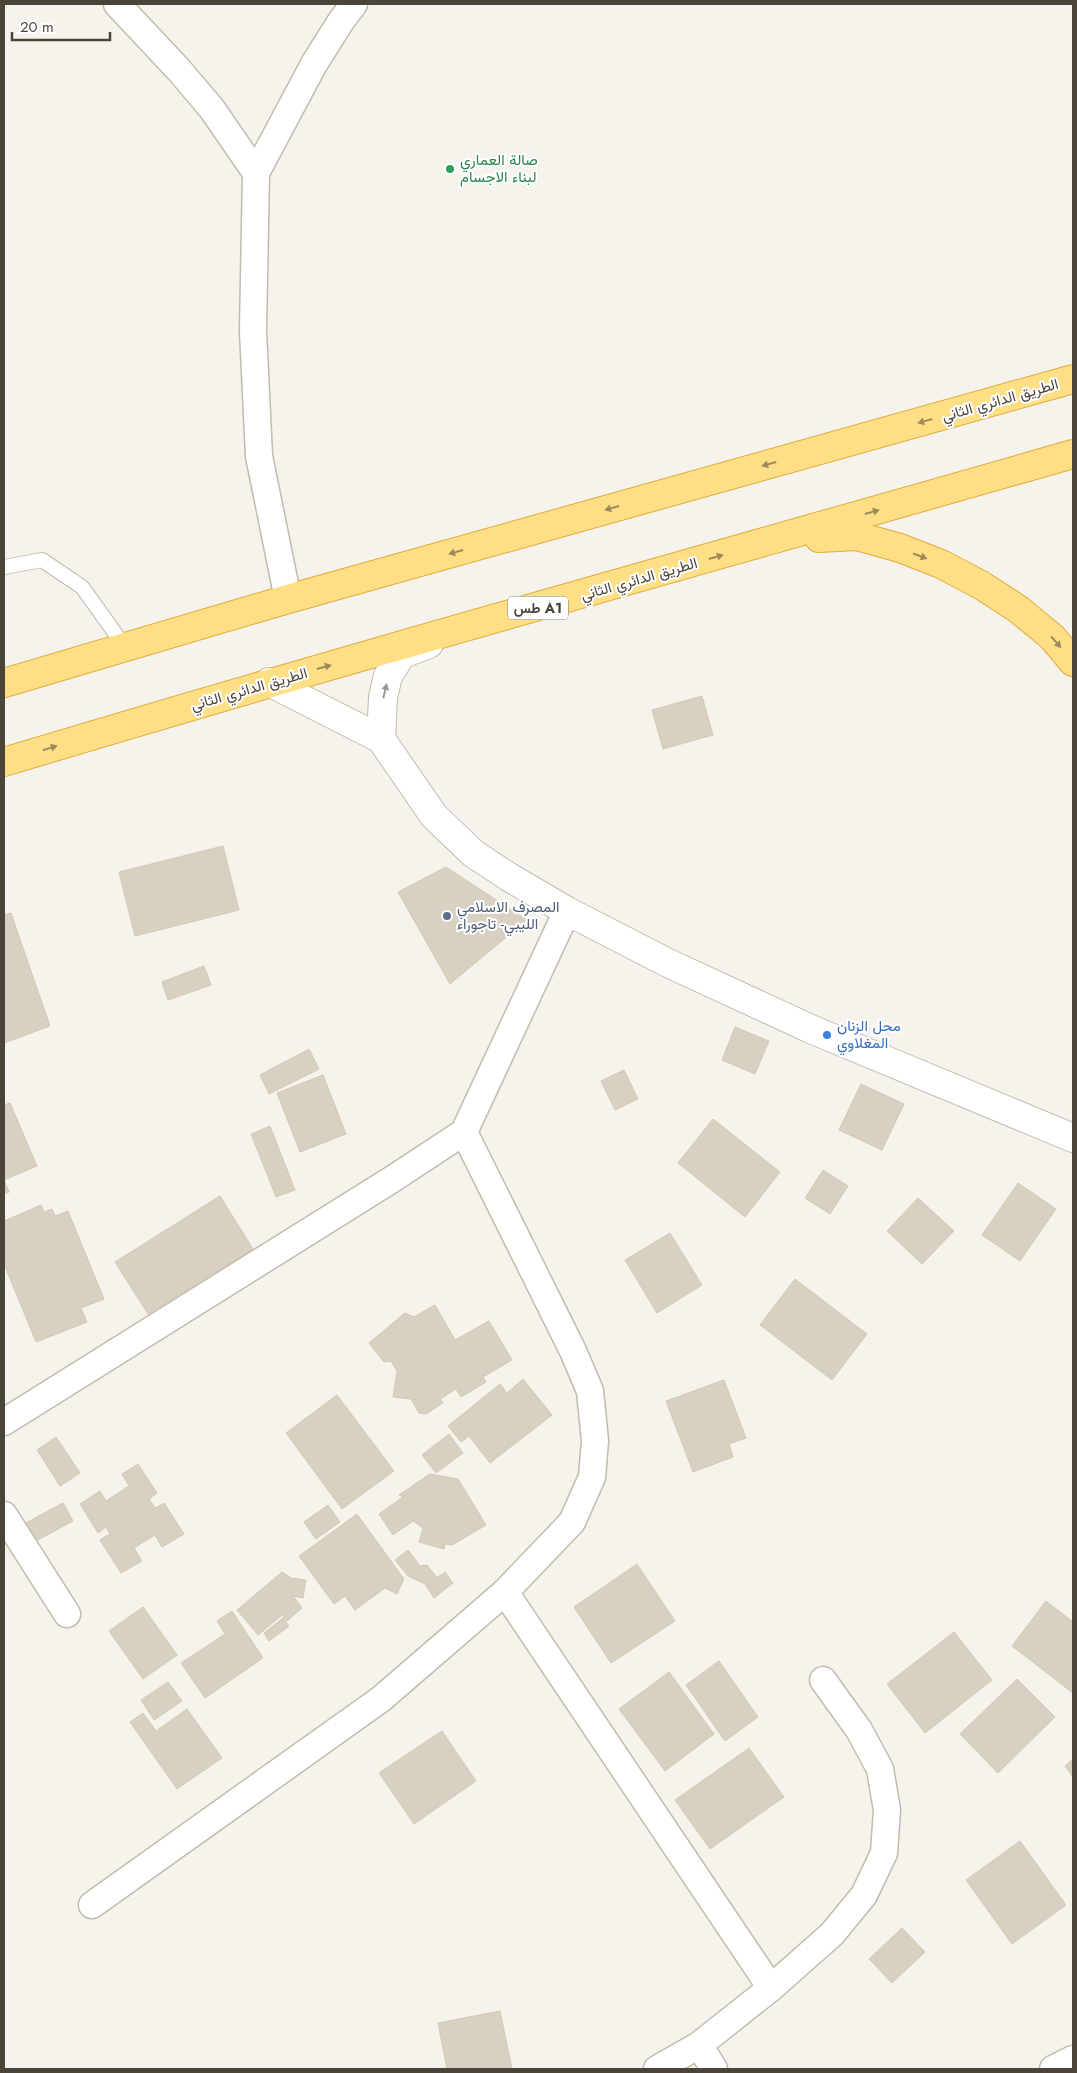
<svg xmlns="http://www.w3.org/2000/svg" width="1077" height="2073" viewBox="0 0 1077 2073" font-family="Jost,Vazirmatn,sans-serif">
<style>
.building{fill:#d8d0c1;stroke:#d3c8b4}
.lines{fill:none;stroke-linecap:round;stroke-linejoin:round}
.service-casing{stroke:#c2bcae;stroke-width:16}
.minor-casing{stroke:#c2bcae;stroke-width:29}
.tertiary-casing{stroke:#c2bcae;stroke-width:30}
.trunk-casing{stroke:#e0ac3c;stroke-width:30}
.service{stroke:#fff;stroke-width:14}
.minor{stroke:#fff;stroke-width:26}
.tertiary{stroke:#fff;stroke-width:28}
.trunk{stroke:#ffdf85;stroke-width:28}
.oneway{fill:#9c8a5b}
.oneway2{fill:#9c9992}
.leisure-dot{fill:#2e9e5b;stroke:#fff;stroke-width:2}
.service-dot{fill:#5c6f8a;stroke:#fff;stroke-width:2}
.shop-dot{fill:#3f7fe0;stroke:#fff;stroke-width:2}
.labels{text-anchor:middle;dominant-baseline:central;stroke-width:4;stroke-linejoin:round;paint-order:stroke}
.shield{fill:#fff;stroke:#817d74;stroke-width:1}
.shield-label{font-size:14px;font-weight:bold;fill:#4b4539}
.leisure-label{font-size:15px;fill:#27864d;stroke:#fff;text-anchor:start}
.street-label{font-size:15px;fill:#4b4539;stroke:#fff}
.service-label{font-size:15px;fill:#4e5e75;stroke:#fff;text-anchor:start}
.shop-label{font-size:15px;fill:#366cbe;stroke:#fff;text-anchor:start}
</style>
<rect width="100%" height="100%" fill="#f6f3ec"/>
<g class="building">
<polygon points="702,696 713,735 663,749 652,710"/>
<polygon points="223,846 239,910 135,936 119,872"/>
<polygon points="446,867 527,920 450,984 398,892"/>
<polygon points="11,913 50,1026 4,1043 4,915"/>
<polygon points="204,966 211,985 168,1000 162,982"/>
<polygon points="735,1027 769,1041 755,1074 722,1060"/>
<polygon points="309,1049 319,1069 269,1094 260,1075"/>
<polygon points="624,1070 638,1099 615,1110 601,1081"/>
<polygon points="323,1075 346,1134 300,1152 277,1093"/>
<polygon points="861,1084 904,1104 882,1150 839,1130"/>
<polygon points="10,1103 37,1166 4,1180 4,1105"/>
<polygon points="713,1119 780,1172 745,1217 678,1163"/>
<polygon points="270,1126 295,1190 276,1197 251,1134"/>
<polygon points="823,1170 848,1186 830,1214 805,1198"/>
<polygon points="4,1180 9,1192 4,1194"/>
<polygon points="1018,1183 1056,1209 1020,1261 982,1235"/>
<polygon points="220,1196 253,1249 148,1314 115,1262"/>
<polygon points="918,1198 954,1231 922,1264 887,1231"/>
<polygon points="41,1205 44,1212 52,1209 55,1216 68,1211 104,1299 81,1308 87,1322 36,1342 4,1264 4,1221"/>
<polygon points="670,1233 702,1285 657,1313 625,1260"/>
<polygon points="795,1279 867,1334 832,1380 760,1325"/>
<polygon points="435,1305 455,1340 489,1321 512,1360 483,1377 486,1382 461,1397 456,1389 440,1399 443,1403 426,1414 419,1413 411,1399 393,1397 397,1371 391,1361 384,1362 369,1343 405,1313 414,1317"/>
<polygon points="523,1379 552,1415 490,1463 469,1436 461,1442 448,1426 500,1384 507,1393"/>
<polygon points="724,1380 746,1438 729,1444 733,1457 693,1472 666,1401"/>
<polygon points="337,1395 394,1471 342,1509 286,1433"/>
<polygon points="449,1434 463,1453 436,1473 422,1455"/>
<polygon points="56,1437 80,1473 60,1486 37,1450"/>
<polygon points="138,1464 157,1493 149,1499 155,1508 164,1503 184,1534 162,1547 155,1535 134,1548 142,1561 121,1573 100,1540 110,1534 106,1527 98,1533 80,1504 100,1491 106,1501 129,1486 122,1474"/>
<polygon points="430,1474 458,1479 486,1525 452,1545 445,1544 444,1549 419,1542 423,1528 413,1521 393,1535 379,1514 403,1497 399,1495"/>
<polygon points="63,1503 73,1521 34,1542 24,1524"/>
<polygon points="328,1505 340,1522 316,1539 304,1522"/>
<polygon points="357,1514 404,1579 397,1594 385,1588 355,1610 345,1596 334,1604 299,1556"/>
<polygon points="408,1550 420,1566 427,1565 437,1578 445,1572 453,1583 434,1598 425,1584 408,1576 395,1560"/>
<polygon points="637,1564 675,1621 611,1663 574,1607"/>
<polygon points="282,1572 291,1578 306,1580 303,1598 293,1596 302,1608 287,1621 282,1615 258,1635 237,1610"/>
<polygon points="1046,1601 1073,1622 1073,1693 1012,1646"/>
<polygon points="143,1607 177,1655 143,1679 109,1631"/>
<polygon points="232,1611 263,1658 205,1698 181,1663 225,1634 217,1621"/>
<polygon points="283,1618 289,1626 269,1641 264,1633"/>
<polygon points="954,1632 992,1680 925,1733 887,1684"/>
<polygon points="719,1661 758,1717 725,1741 686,1685"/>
<polygon points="669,1672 714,1734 665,1771 619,1709"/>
<polygon points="1017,1679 1055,1717 998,1773 960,1734"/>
<polygon points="168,1682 182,1701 154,1720 141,1700"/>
<polygon points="187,1709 222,1758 177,1789 130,1722 143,1713 156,1731"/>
<polygon points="442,1731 476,1781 414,1824 379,1773"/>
<polygon points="749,1748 784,1797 710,1849 675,1800"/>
<polygon points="1073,1759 1073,1777 1065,1766"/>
<polygon points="1020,1841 1066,1905 1012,1944 966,1880"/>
<polygon points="902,1928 925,1952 892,1983 869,1959"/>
<polygon points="500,2011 512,2069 447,2069 438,2023"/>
</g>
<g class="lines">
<g class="service-casing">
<polyline id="service" points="4,567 42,560 82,587 125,647"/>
</g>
<g class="minor-casing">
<g id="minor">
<polyline points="117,4 179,70 212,109 256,173"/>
<polyline points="288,599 259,456 253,331 256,173 314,64 341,21 354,4"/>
<polyline points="4,1422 391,1180 464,1132 567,911"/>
<polyline points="4,1515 67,1614"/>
<polyline points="505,1592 771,1988"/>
<polyline points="92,1905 381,1699 505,1592 572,1522 592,1477 595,1441 590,1391 573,1351 464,1132"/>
<polyline points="699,2045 714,2069"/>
<polyline points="657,2069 699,2045 771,1988 832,1934 864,1895 884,1853 887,1810 880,1769 859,1730 823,1680"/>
<polyline points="1053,2069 1073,2059"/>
</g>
</g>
<g class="tertiary-casing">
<g id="tertiary">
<polyline points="269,682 381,739 434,816 474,854 509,877 567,911 668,963 813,1030 1073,1138"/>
<polyline points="381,739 383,697 388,676 402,654 429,644"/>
</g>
</g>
<g class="trunk-casing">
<g id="trunk">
<polyline points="819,538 857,536 900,548 941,564 981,585 1018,609 1052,637 1073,662"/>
<polyline points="4,683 288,599 1073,379"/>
<path d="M4,762c355,-107 713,-206 1069,-308"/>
</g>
</g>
<use href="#service" class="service"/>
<use href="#minor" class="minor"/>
<use href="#tertiary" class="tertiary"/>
<use href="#trunk" class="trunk"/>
</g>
<defs><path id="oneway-solid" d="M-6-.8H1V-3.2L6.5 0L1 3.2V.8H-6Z" transform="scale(1.25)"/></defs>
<g class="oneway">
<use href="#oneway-solid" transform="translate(925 421) rotate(164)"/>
<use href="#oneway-solid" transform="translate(769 464) rotate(164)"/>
<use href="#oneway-solid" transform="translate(612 508) rotate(164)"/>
<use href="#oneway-solid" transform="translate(872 512) rotate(-16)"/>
<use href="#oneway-solid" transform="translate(456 552) rotate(164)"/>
<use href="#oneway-solid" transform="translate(920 556) rotate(21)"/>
<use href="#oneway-solid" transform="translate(716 557) rotate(-16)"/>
<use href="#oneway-solid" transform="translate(1056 642) rotate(49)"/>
<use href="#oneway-solid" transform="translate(324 667) rotate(-15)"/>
<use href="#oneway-solid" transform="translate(50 748) rotate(-17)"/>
</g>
<use class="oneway2" href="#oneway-solid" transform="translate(385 691) rotate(-77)"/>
<circle class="leisure-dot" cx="450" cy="169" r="5"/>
<circle class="service-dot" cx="447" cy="916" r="5"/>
<circle class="shop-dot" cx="827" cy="1035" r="5"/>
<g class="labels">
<rect class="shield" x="508" y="596.5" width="60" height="23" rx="4"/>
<g class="shield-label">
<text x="538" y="608">طس A1</text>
</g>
<g class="leisure-label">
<text x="460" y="160">صالة العماري<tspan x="460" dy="17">لبناء الاجسام</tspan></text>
</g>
<g class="street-label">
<text transform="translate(1000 400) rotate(-16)">الطريق الدائري الثاني</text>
<text transform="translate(639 579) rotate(-16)">الطريق الدائري الثاني</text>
<text transform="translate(249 689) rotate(-16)">الطريق الدائري الثاني</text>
</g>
<g class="service-label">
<text x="457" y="907">المصرف الاسلامي<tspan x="457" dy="17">الليبي- تاجوراء</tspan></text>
</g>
<g class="shop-label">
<text x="837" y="1026">محل الزنان<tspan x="837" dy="17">المغلاوي</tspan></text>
</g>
</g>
<rect width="1077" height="2073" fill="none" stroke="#4b4539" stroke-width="10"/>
<path d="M12 32v8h98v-8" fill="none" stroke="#4b4539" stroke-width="2.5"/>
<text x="20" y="32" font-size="15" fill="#4b4539" stroke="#ffffff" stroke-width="4" paint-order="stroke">20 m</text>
</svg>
